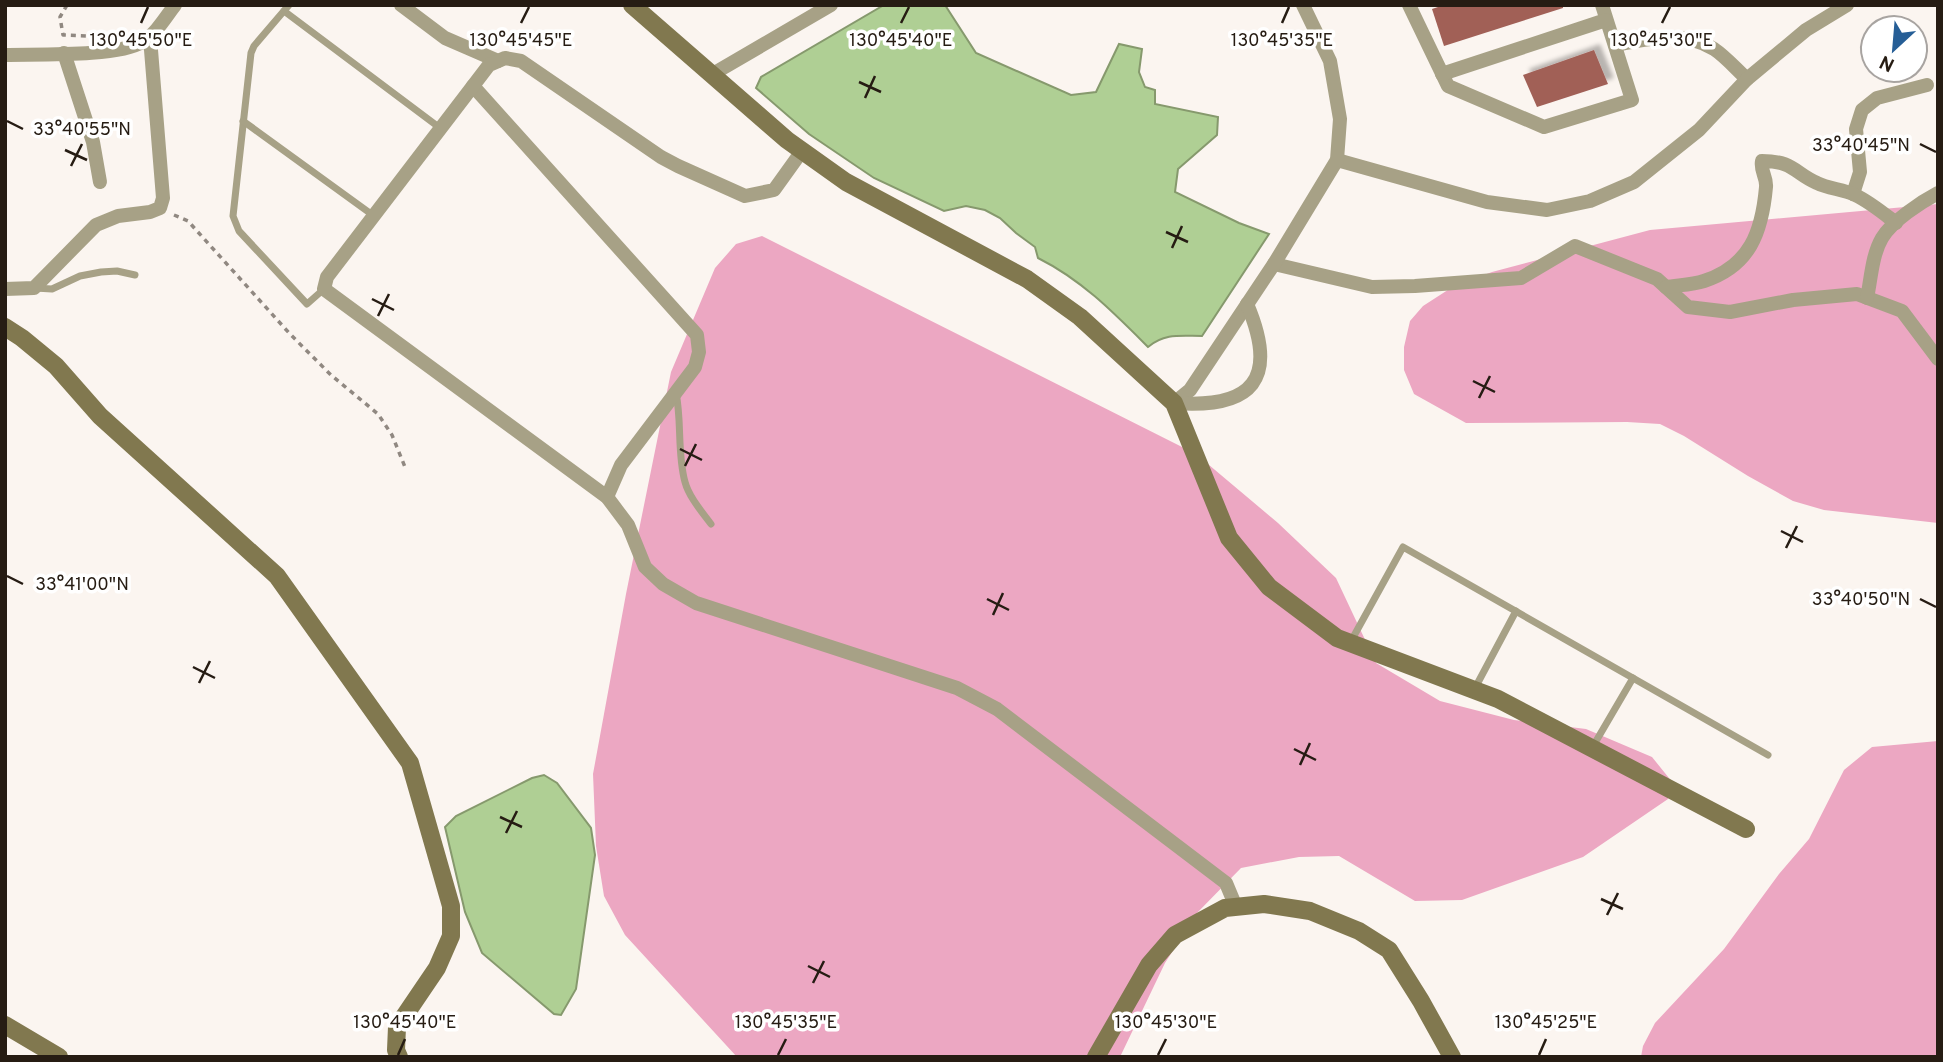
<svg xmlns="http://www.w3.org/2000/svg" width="1943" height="1062" viewBox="0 0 1943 1062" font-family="Overpass,sans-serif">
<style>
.forest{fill:#eca7c2}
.water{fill:#afcf94;stroke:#86996d;stroke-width:2}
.building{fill:#a16057;filter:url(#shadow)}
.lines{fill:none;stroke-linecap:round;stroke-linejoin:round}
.path{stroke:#908881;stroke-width:3.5;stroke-dasharray:5 5;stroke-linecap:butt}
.lane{stroke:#a7a186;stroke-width:7}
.street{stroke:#a7a186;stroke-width:14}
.secondary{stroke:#81784f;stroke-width:18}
.ticks{fill:none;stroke:#261c13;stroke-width:2.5}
.ticks-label{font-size:18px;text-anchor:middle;fill:#261c13;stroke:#fff;stroke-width:7;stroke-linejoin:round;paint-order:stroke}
</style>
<defs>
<filter id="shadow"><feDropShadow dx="6" dy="-6" stdDeviation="2" flood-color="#0004"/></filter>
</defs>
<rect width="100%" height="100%" fill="#fbf5f0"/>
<g class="forest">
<polygon points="1938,204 1938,523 1824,510 1793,501 1748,476 1684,436 1660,424 1627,422 1466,423 1414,394 1404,370 1404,347 1410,321 1423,306 1454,286 1492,272 1650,230"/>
<polygon points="762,236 1196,454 1278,523 1336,578 1376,663 1440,701 1514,720 1586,729 1652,757 1673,783 1668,799 1583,857 1462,900 1415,901 1339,856 1299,857 1241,868 1197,913 1165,963 1120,1057 737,1057 625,935 604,896 596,846 593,774 626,594 671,372 715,268 736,244"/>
<polygon points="1938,741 1938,1057 1641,1057 1643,1046 1655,1023 1724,949 1779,874 1809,839 1844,770 1872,747"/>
</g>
<g class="water">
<path d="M884,5h61l31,48 95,42 25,-3 23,-48 23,5 -3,23 6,15 10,3v14l63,13 -1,18 -39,34 -3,23 64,31 30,11 -67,102c-22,0 -37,-3 -54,11 -34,-34 -66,-67 -110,-89l-3,-11 -19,-14 -16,-15 -15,-8 -19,-4 -22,5 -70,-33 -65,-44 -53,-46 5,-11z"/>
<polygon points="544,775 557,783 591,828 595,855 576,989 561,1015 554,1014 482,953 465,912 445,827 456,816 532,778"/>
</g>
<g class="building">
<polygon points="1444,5 1563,5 1563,8 1444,46 1432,9"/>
<polygon points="1594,50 1608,84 1537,107 1523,75"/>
</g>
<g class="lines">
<g class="path">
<polyline points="67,5 60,17 63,35 89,36"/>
<polyline points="174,215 188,221 290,334 331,375 378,414 392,435 405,467"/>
</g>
<g class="lane">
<polyline points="289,5 254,46 251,53 233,216 239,231 307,304 324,289"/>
<polyline points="284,11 440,128"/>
<polyline points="243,121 374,216"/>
<polyline points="35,288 52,289 80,276 101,272 117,271 135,275"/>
<path d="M676,393c6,29 1,60 9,89 4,15 17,30 26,42"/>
<polyline points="1350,643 1403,547 1768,755"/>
<polyline points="1474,690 1516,611"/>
<polyline points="1592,748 1633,678"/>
</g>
<g class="street">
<polyline points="401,5 445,38 498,61"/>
<polyline points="1409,5 1448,86 1544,127 1632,100 1602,5"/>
<path d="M1615,45c33,-6 68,-15 99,4 12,8 23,21 33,30"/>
<polyline points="64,53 93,142 100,182"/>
<path d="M5,55c32,-1 113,2 137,-13 14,-8 23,-24 33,-37"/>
<polyline points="1442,74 1606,20"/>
<polyline points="711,75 831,5"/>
<polyline points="473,86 697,335 699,352 695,367 621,465 607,497"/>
<polyline points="802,151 774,190 745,196 678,166 661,157 521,61 505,58 489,65 327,277 324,289 607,497 628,525 645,567 663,584 696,603 957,688 997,709 1226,883 1236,907"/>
<polyline points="1337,160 1487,202 1547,210 1590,201 1634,182 1699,130 1747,79 1806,30 1847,5"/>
<polyline points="1853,194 1860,172 1856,129 1862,110 1877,98 1927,85"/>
<polyline points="1274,264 1372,287 1415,286 1521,278 1575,246 1657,279 1688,307 1730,312 1793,300 1857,294 1902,311 1938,359"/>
<path d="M1666,287c12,-2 26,-2 38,-6 46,-15 58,-49 62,-94 1,-10 -6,-16 -4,-26 32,0 32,12 55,22 12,6 26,6 38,12 15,7 28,18 41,28"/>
<polyline points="5,289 34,288 96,225 118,216 150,212 160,208 163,198 151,50 148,37"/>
<path d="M1867,298c4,-19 5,-43 15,-60 10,-17 39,-36 56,-45"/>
<polyline points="1174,403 1190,390 1274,264 1337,160 1340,119 1330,61 1303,5"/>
<path d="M1174,403c79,6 105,-24 73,-99"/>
</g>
<g class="secondary">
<polyline points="632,5 787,140 846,182 1027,279 1080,317 1174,403 1229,538 1269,587 1337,638 1498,699 1746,829"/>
<polyline points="5,327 22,338 56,366 100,416 277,576 410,763 451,906 451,936 437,968 397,1027 396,1050 399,1057"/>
<polyline points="5,1025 59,1057"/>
<polyline points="1096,1057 1149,965 1175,935 1225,908 1264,904 1310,911 1359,931 1389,950 1421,1001 1452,1057"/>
</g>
</g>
<path class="ticks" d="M141,23l7,-16M521,23l8,-16M901,23l8,-16M1282,23l7,-16M1662,23l8,-16M859,82l22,10M865,98l10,-22M7,121l16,8M1920,144l16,8M65,150l22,10M71,166l11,-22M1166,232l22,10M1172,248l10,-22M372,299l22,11M378,316l11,-22M1473,381l22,11M1479,398l11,-22M680,449l22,11M685,466l11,-22M1781,531l22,11M1786,548l11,-22M7,576l16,8M987,599l22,11M1920,599l16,8M993,615l10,-22M193,667l22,11M199,683l11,-22M1294,749l22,11M1300,765l10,-22M500,817l22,10M506,833l11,-22M1601,899l22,10M1607,915l11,-22M808,966l22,11M813,983l11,-22M398,1055l7,-16M778,1055l8,-16M1158,1055l8,-16M1539,1055l7,-16"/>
<g class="ticks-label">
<text x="141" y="46">130°45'50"E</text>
<text x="521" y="46">130°45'45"E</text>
<text x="901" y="46">130°45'40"E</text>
<text x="1282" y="46">130°45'35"E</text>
<text x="1662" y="46">130°45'30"E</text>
<text x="82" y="135">33°40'55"N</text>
<text x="1861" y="151">33°40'45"N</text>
<text x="82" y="590">33°41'00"N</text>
<text x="1861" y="605">33°40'50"N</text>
<text x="405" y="1028">130°45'40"E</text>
<text x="786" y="1028">130°45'35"E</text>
<text x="1166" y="1028">130°45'30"E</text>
<text x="1546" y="1028">130°45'25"E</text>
</g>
<rect width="1943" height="1062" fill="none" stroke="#261c13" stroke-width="14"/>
<g transform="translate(1894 49) rotate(206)"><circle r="33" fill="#ffffff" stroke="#a8a4a1" stroke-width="2"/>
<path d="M0-5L12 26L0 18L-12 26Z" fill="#265e96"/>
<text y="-10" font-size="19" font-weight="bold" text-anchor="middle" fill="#261c13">N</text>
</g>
</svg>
